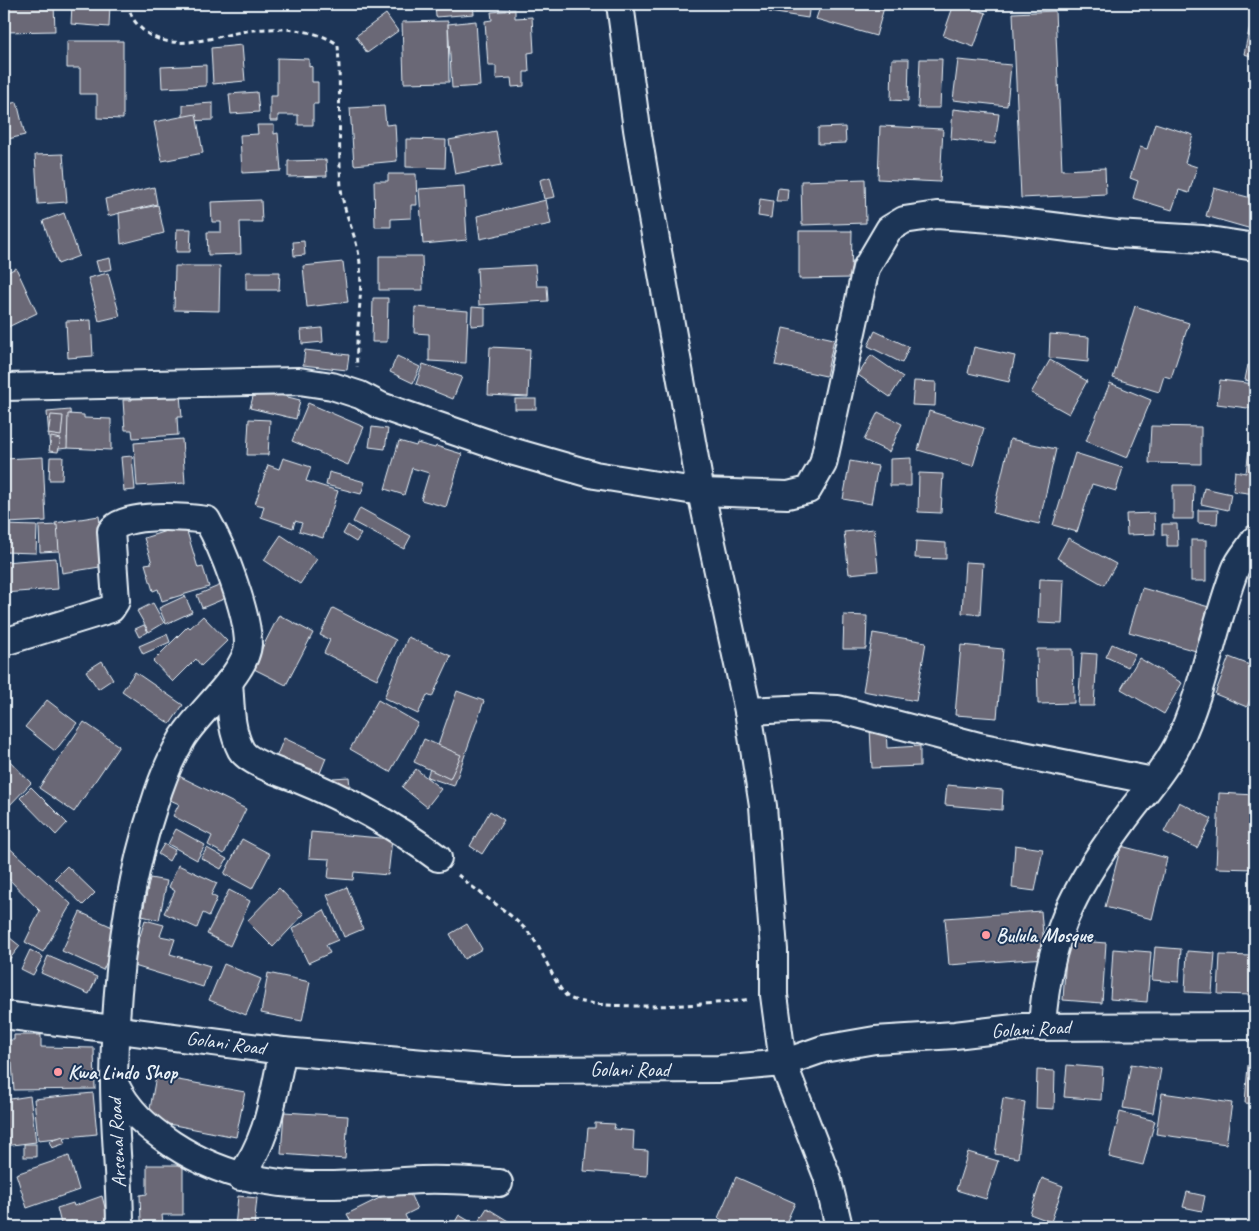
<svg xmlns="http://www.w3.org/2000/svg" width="1259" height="1231" viewBox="0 0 1259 1231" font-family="Caveat,sans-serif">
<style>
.building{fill:#6b6876;stroke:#e8f1f8}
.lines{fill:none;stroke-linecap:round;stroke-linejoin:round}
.minor-casing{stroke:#e8f1f8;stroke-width:30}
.path{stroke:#e8f1f8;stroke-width:3;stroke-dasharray:5 4;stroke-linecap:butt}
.minor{stroke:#1d3557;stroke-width:26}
.poi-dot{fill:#ff9aa2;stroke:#1d3557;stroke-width:2}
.labels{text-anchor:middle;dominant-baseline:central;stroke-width:4;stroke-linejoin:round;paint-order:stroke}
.poi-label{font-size:20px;font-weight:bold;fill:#e8f1f8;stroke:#1d3557;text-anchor:start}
.street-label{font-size:20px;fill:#e8f1f8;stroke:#1d3557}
</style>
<rect width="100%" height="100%" fill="#1d3557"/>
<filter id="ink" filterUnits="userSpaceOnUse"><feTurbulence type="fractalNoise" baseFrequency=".02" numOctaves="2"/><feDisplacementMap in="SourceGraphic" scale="10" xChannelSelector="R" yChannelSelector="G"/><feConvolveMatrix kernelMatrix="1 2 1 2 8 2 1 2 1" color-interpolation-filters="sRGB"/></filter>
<g filter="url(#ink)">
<g class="building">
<polygon points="4,4 54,4 55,31 4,32"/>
<polygon points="72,4 110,4 109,27 71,24"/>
<polygon points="157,4 209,4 209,5 157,9"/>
<polygon points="342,4 360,4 360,8 341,8"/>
<polygon points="435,4 473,4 474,14 436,17"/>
<polygon points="477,4 514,4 515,7 477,9"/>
<polygon points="770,4 810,4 808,18 769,12"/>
<polygon points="821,4 885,4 876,36 816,19"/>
<polygon points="954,4 961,4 986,13 974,47 943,36"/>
<polygon points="515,10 515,18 532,17 534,52 528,53 529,72 524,72 524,86 512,87 511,78 496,79 496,66 488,66 485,21 492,20 491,12"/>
<polygon points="1055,11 1062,170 1105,168 1106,194 1021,198 1013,13"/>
<polygon points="386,14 398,31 367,53 356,36"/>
<polygon points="448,21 449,82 404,83 402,22"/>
<polygon points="476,21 480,86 452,88 448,24"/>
<polygon points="1251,21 1255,22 1255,57 1244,54"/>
<polygon points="67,41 123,41 123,119 97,118 97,94 80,94 80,68 67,68"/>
<polygon points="242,45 245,81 213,84 211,48"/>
<polygon points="277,58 309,59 309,67 312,66 312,82 318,82 318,104 313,104 313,125 298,125 298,115 278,115 278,121 270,121 270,96 277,96"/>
<polygon points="892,59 909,59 908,101 891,100"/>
<polygon points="920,59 942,59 940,108 918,108"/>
<polygon points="958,60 1011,65 1007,106 953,100"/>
<polygon points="206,65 206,86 162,88 161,67"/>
<polygon points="257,92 259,112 231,114 229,94"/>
<polygon points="17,102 25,135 4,140 4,105"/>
<polygon points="213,103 213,120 183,121 183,105"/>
<polygon points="384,106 386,125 395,124 397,161 354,165 350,108"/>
<polygon points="953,109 999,114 995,144 951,139"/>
<polygon points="196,114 203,153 162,161 154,122"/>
<polygon points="1155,123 1193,135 1185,163 1197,167 1189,193 1179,190 1172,210 1133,198 1138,181 1130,178 1140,147 1147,149"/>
<polygon points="257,125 274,125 274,134 278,133 281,171 242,173 240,135 258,134"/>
<polygon points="880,126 943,129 940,182 878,179"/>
<polygon points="845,127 846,143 818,144 818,128"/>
<polygon points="496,131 502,165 455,174 449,140"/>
<polygon points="406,139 446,140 445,168 406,167"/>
<polygon points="63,154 67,202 38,204 35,155"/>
<polygon points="326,160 327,176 288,177 288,161"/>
<polygon points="388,174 416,174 417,205 411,205 411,218 391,219 391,227 375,227 374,181 388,181"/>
<polygon points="550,177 555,197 544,199 540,180"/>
<polygon points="865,179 866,223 802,225 801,181"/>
<polygon points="464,186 467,240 423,244 419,189"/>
<polygon points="154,187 157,204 108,216 105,199"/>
<polygon points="778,188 788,189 787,201 776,201"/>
<polygon points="1214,188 1255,199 1255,230 1206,216"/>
<polygon points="760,199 773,201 771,218 758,216"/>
<polygon points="261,200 262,222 240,222 241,254 208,255 207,232 221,232 221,222 212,222 211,202"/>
<polygon points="546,200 551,224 480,239 477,216"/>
<polygon points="158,205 164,233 121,244 119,213"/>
<polygon points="64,213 79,256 58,264 43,221"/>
<polygon points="177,229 191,229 190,252 176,252"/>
<polygon points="799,231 852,231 851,278 799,279"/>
<polygon points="304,241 305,255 294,256 293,242"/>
<polygon points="379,256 422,256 423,290 379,290"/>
<polygon points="110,258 112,269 99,272 96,261"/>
<polygon points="343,262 348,302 307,307 303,266"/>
<polygon points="535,265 537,286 547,286 548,301 479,305 477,268"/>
<polygon points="175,266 220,266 219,311 174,310"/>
<polygon points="16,268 37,313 4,329 4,274"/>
<polygon points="246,272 280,272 279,290 246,290"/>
<polygon points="108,273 120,316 99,321 88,278"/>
<polygon points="373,298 388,298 387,342 372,342"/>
<polygon points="1135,306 1189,323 1171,378 1164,376 1159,392 1113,378"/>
<polygon points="415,307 468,311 466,363 429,361 429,334 414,333"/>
<polygon points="472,307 485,308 485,325 471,326"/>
<polygon points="91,320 93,356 68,358 66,321"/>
<polygon points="322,328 323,342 302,344 301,330"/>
<polygon points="783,328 834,339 826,376 775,365"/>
<polygon points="875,331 909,347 902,363 868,346"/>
<polygon points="1050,334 1089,337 1088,362 1049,358"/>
<polygon points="490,347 530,349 528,397 488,395"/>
<polygon points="974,347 1015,356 1009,382 968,373"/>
<polygon points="305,350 349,355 347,370 303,365"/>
<polygon points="871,355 903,377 890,397 858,375"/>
<polygon points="397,356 420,367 413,383 390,372"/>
<polygon points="1050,360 1087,381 1069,414 1031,393"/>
<polygon points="423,364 462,377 453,399 416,384"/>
<polygon points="1248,365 1255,367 1255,382 1245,380"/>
<polygon points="1220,380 1255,384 1255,409 1217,404"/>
<polygon points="914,381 936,382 935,406 912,405"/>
<polygon points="1110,383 1151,400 1127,458 1086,441"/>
<polygon points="255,389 300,400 296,419 250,408"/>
<polygon points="131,391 180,395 182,417 177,417 178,435 133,438 132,430 125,430 123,400 132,400"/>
<rect x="515" y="399" width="21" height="10"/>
<polygon points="308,403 364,427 348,465 292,441"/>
<polygon points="70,410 72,437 67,437 68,448 50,450 47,412"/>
<polygon points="929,411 984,428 973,466 918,450"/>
<polygon points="878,412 902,424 889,452 864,440"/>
<polygon points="68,414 84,415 84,418 111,419 111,450 67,448"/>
<polygon points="51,415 63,416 61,436 48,434"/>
<polygon points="249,419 270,420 268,455 247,455"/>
<polygon points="1151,426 1201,427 1201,464 1149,463"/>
<polygon points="372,427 388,429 385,449 369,447"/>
<polygon points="51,437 61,439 58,452 49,451"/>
<polygon points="182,439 185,483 137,486 134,443"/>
<polygon points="1010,439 1056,449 1039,524 993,513"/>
<polygon points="399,441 416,446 417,443 435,448 436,446 462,454 446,507 421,500 429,473 412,468 404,495 385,489"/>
<polygon points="1250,442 1255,442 1255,494 1233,491 1235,471 1246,473"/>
<polygon points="1075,453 1123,468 1116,491 1092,484 1077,532 1053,525"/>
<polygon points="132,456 135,490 124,491 121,457"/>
<polygon points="43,457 46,521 7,523 4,459"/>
<polygon points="50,457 63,457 62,480 49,480"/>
<polygon points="283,458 311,467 306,481 338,491 323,538 299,531 302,523 295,521 293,528 261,517 264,506 255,504 268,465 279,469"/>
<polygon points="911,458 911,486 890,486 890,459"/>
<polygon points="850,461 878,466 871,504 843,499"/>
<polygon points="329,472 365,482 361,494 326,485"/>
<polygon points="919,473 943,474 941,513 918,512"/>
<polygon points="1173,485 1194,485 1193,519 1173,519"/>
<polygon points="1204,488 1231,494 1228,510 1201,504"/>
<polygon points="360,508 411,536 404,549 353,522"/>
<polygon points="1198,510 1218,510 1217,524 1198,523"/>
<polygon points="1154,513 1155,534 1127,535 1126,514"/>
<polygon points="99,516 106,566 62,573 55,523"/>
<polygon points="1162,524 1177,524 1178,546 1167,546 1167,535 1162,535"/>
<polygon points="4,525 37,526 36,553 4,552"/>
<polygon points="57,525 59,551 40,552 39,526"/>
<polygon points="185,525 198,568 203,567 209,587 162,601 158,589 153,591 145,564 152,563 144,538"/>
<polygon points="348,525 361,534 356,542 343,534"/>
<polygon points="874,529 878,571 849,574 844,532"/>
<polygon points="281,535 317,559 300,584 264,560"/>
<polygon points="1068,538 1116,564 1104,585 1057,558"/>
<rect x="1191" y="540" width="15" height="41"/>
<polygon points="916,541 946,543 946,559 915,558"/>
<polygon points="56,558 58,589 4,593 4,562"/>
<polygon points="965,562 983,563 980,615 962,613"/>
<polygon points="1040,579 1064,580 1062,624 1038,623"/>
<polygon points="221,585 226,598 202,608 197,595"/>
<polygon points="1142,588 1209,607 1196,651 1129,632"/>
<polygon points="185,596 192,612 166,624 159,608"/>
<polygon points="153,603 164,623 149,632 137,611"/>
<polygon points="333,608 396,640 377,679 324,653 330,640 320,635"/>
<polygon points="279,615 313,633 286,685 252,668"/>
<polygon points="844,615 867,616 866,649 843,649"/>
<polygon points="203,616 227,641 201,666 196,659 173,682 153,661 188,626 190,628"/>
<polygon points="144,625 148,632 139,637 135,629"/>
<polygon points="873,633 926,642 916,701 863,691"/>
<polygon points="167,634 170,642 143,654 139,646"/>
<polygon points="408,637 451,656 432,697 427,695 418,714 384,698"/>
<polygon points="1112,644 1135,654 1128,667 1106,657"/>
<polygon points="961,645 1003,649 997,718 955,715"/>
<polygon points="1037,649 1073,649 1074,703 1038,704"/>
<polygon points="1082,653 1097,654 1094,706 1078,706"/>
<polygon points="1229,657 1255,667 1255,686 1247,707 1215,694"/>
<polygon points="1139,658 1182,683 1164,714 1121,689"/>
<polygon points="102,661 113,679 98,689 86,671"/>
<polygon points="135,672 183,705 170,724 122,691"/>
<polygon points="457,691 484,701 454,786 427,777"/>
<polygon points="47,700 77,723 55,751 25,727"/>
<polygon points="378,700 418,723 390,772 350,749"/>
<polygon points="84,722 119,746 74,812 39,788"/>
<polygon points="870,728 886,728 887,748 920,746 920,766 872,768"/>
<polygon points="284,738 326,758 318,778 275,760"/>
<polygon points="424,739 461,755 450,779 414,762"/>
<polygon points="6,757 31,783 7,808 4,804 4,760"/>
<polygon points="416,769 441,789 427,807 402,787"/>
<polygon points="179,776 246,809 224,854 208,845 212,836 173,816 179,804 168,799"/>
<polygon points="349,777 350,786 334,788 333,778"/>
<polygon points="947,785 1003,790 1002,810 945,805"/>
<polygon points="31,787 67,823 56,835 20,798"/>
<polygon points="1219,793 1255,795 1255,869 1216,868"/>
<polygon points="1179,802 1212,819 1197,848 1164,832"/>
<polygon points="490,811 504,820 482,854 470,846"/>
<polygon points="176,829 205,845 197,860 168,844"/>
<polygon points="311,832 392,839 388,875 354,872 353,880 328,878 330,859 309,858"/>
<polygon points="242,839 270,854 252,889 224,874"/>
<polygon points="4,843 71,904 43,952 25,942 40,911 4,874"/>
<polygon points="164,844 175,850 169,861 158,854"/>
<polygon points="1015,845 1043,849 1035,891 1012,888"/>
<polygon points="1121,846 1167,858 1152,919 1105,907"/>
<polygon points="207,848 227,859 221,869 201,858"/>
<polygon points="178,865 217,883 211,895 217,898 209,916 203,913 197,928 164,913 175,891 169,887"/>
<polygon points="67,866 95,893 83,905 55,878"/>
<polygon points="150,878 167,881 159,920 142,916"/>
<polygon points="347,887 363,929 344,937 327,895"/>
<polygon points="279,888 304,914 273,947 247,921"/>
<polygon points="229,890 250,901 230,946 207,934"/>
<polygon points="324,910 338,940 326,945 330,953 308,963 292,929"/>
<polygon points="1041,911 1045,958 949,965 945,918"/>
<polygon points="80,912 121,931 103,970 62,951"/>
<polygon points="145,920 164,925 160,936 175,939 170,954 210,966 203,987 131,965"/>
<polygon points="467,924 482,949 464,959 450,934"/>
<polygon points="4,933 20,946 4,966"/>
<polygon points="1067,940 1106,943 1102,1003 1063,1000"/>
<polygon points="1155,947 1181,949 1179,982 1152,980"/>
<polygon points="1113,949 1151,952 1147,1002 1110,999"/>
<polygon points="30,950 43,957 33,975 21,969"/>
<polygon points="1187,951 1215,953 1212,993 1185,992"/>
<polygon points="1220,955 1253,956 1252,995 1218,994"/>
<polygon points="48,956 97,977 89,994 41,973"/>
<polygon points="224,964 261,979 246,1015 209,1000"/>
<polygon points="268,973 310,982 302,1021 261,1013"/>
<polygon points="14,1035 41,1035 41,1047 94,1048 95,1089 14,1090 12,1062 4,1062 4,1040 14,1040"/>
<polygon points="1131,1064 1161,1069 1153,1113 1123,1108"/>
<polygon points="1067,1065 1103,1068 1101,1100 1064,1097"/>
<polygon points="1248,1065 1255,1066 1255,1104 1245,1103"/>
<polygon points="1037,1070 1055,1071 1054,1109 1036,1108"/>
<polygon points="156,1076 245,1092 236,1137 148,1120"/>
<polygon points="93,1093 97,1134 38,1140 34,1099"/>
<polygon points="1162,1093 1232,1103 1226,1144 1156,1134"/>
<polygon points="30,1096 36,1142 4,1146 4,1100"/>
<polygon points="1003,1098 1025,1102 1018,1158 995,1154"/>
<polygon points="284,1112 348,1116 345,1159 281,1154"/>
<polygon points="1120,1112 1155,1121 1143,1165 1109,1157"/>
<polygon points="595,1123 615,1124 614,1129 634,1131 633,1150 648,1151 647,1176 584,1171 588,1128 595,1128"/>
<polygon points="63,1136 66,1143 52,1148 49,1141"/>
<rect x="24" y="1144" width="12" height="13"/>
<polygon points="968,1152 998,1161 986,1199 956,1190"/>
<polygon points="69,1156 79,1190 27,1208 16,1174"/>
<polygon points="147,1165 183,1165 183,1215 162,1215 163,1224 147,1224 147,1222 141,1221 140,1195 147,1194"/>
<polygon points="736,1177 795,1203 784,1227 738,1227 718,1218"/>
<polygon points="1042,1178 1063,1186 1051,1222 1030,1214"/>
<polygon points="406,1185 417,1209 405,1215 410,1226 354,1227 347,1214"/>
<polygon points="5,1187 11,1202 4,1205 4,1188"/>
<polygon points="1187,1192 1205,1196 1202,1211 1183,1207"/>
<polygon points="102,1196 110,1227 73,1227 72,1221 61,1224 57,1208 73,1203 74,1206"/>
<polygon points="238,1196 257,1198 254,1227 235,1227"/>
<polygon points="487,1208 518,1227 452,1227 459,1215 476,1225"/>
</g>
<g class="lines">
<g class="minor-casing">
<g id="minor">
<polyline points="620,4 637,129 649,201 701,492 748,711 763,806 774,950 774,995 783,1063 827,1176 839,1227"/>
<polyline points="4,387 299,381 332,386 360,395 381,406 511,451 595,475 701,492 788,495 808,490 823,464 866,268 889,229 904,220 937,215 1005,220 1116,234 1203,239 1255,247"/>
<path d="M4,642l107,-33 5,-8 -5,-70c13,-19 74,-14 96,-11 16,28 41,93 41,124 -1,29 -51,69 -66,95 -12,20 -21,43 -28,66 -29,87 -39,184 -40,275 0,49 6,98 6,147"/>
<path d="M229,682c2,23 1,47 12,68 7,12 40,23 54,28 52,21 98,46 143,80"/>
<polyline points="748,711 810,708 838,709 983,747 1153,781"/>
<polyline points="4,1015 283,1051 506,1070 719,1069 783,1063 823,1049 875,1040 955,1035 1023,1027 1255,1026"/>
<path d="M1042,1026c6,-86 29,-134 80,-203 18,-25 41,-50 55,-77 27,-56 36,-118 58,-176 4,-11 14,-21 20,-31"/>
<path d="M115,1084c13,27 32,43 57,60 82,54 159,41 250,36 26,-1 51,1 77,3"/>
<path d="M240,1177c30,-41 32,-78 43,-126"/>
</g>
</g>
<g class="path">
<path d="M126,4c4,6 6,15 11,20 29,35 80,10 116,6 25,-3 66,-1 85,15 3,47 0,95 3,142 2,27 17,50 19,77 3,35 -5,69 -3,103"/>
<path d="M458,875c23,20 51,36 71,58 13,14 27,56 39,64 22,15 152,8 181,2"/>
</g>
<use href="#minor" class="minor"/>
</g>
</g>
<g class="poi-dot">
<circle cx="986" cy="935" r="5"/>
<circle cx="58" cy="1072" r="5"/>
</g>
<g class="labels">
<g class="poi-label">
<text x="996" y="935">Bulula Mosque</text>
<text x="68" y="1072">Kwa Lindo Shop</text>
</g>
<g class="street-label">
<text transform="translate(1031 1029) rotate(-3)">Golani Road</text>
<text transform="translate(226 1043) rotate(8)">Golani Road</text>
<text x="630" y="1069">Golani Road</text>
<text transform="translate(117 1143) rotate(-93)">Arsenal Road</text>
</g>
</g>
<rect width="1259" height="1231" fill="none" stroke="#1d3557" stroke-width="20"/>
<rect x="10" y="10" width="1239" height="1211" fill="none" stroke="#e8f1f8" stroke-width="2" filter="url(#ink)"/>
</svg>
